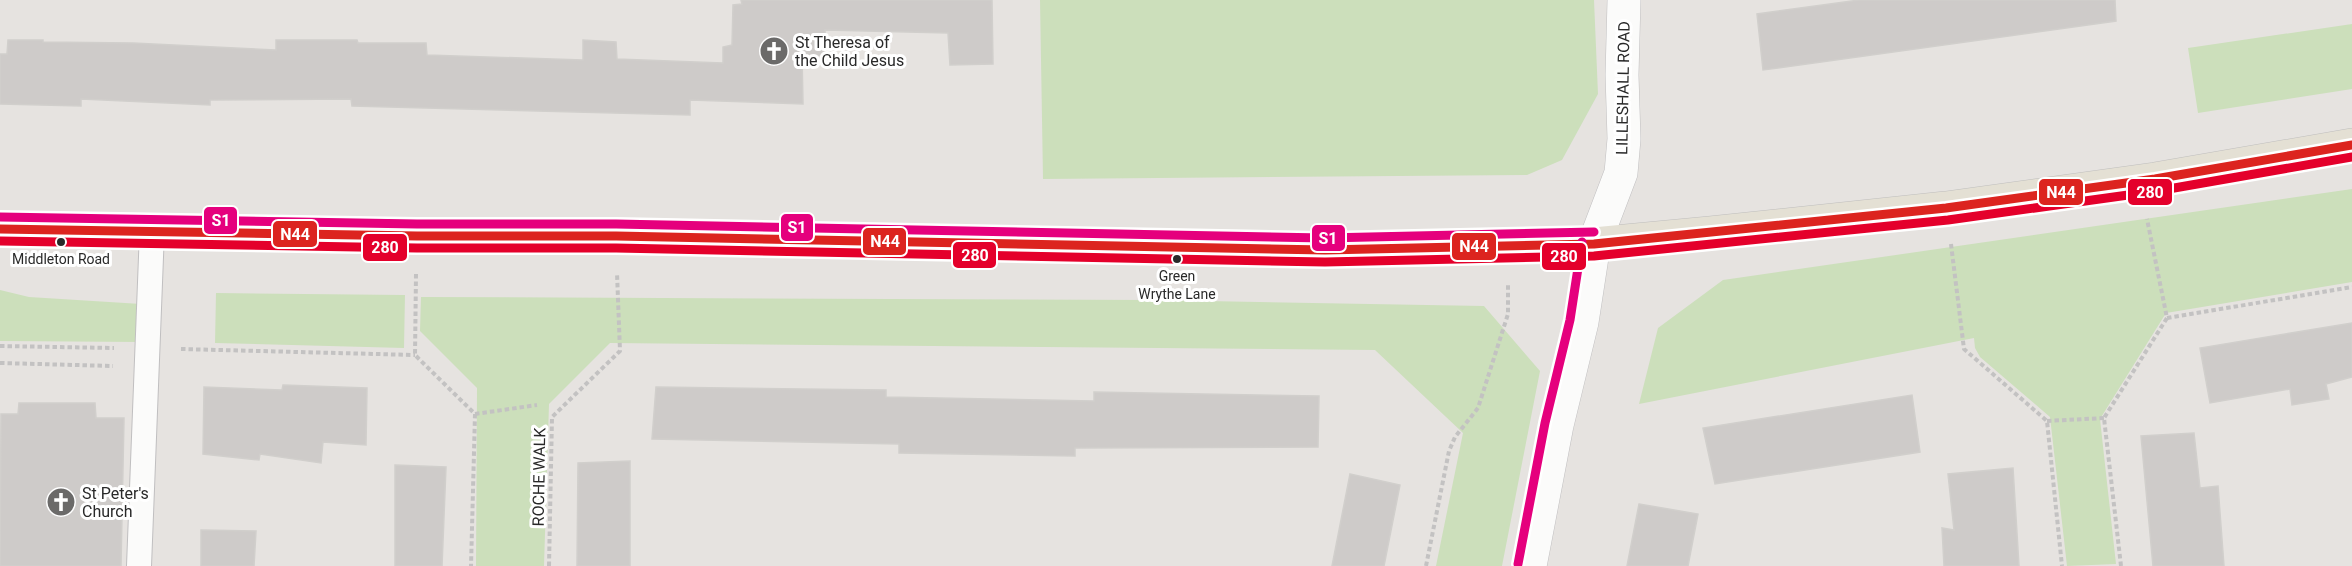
<svg xmlns="http://www.w3.org/2000/svg" width="2352" height="566" viewBox="0 0 2352 566" font-family="Roboto,sans-serif">
<style>
.green{fill:#ccdfbb}
.building{fill:#cecbc9;stroke:#d1cfcc;stroke-width:1.5}
.lines{fill:none;stroke-linecap:round;stroke-linejoin:round}
.service-casing{stroke:#c0bfc0;stroke-width:26}
.tertiary-casing{stroke:#c0bfc0;stroke-width:34}
.primary-casing{stroke:#bfbebd;stroke-width:34}
.path{stroke:#c3c2c2;stroke-width:4;stroke-dasharray:4.5 3;stroke-linecap:butt}
.service{stroke:#fbfbfa;stroke-width:24}
.tertiary{stroke:#fbfbfa;stroke-width:33}
.primary{stroke:#e4e0d4;stroke-width:33}
.bus-1-casing{stroke:#fff;stroke-width:14}
.bus-2-casing{stroke:#fff;stroke-width:14}
.bus-3-casing{stroke:#fff;stroke-width:14}
.bus-1{stroke:#dc241f;stroke-width:9}
.bus-2{stroke:#e4002b;stroke-width:9}
.bus-3{stroke:#e5007d;stroke-width:9}
.bus-dot{fill:#292929;stroke:#fff;stroke-width:2}
.labels{text-anchor:middle;dominant-baseline:central;stroke-width:6;stroke-linejoin:round;paint-order:stroke}
.bus-label{font-size:14px;fill:#292929;stroke:#fff}
.poi-label{font-size:16px;fill:#292929;stroke:#fff;text-anchor:start}
.street-label{font-size:16px;fill:#292929;stroke:#fff}
.line-badge{stroke:#fff;stroke-width:2}
.badge-label{font-size:16px;text-anchor:middle;font-weight:bold;fill:#fff}
</style>
<rect width="100%" height="100%" fill="#e6e3e0"/>
<g class="green">
<polygon points="1040,0 1594,0 1598,94 1562,160 1527,175 1043,179"/>
<polygon points="2352,24 2352,89 2198,113 2188,48"/>
<polygon points="2352,189 2352,282 2166,313 2100,419 2116,564 2067,566 2050,417 1980,357 1975,348 1974,338 1639,404 1658,328 1723,280"/>
<polygon points="0,290 29,297 141,304 141,342 0,341"/>
<polygon points="216,293 405,295 404,348 215,343"/>
<polygon points="421,297 1152,300 1484,306 1540,371 1502,566 1436,566 1463,433 1375,350 610,343 549,404 544,566 476,566 477,388 420,331"/>
</g>
<g class="building">
<polygon points="741,0 992,0 993,64 950,65 948,33 825,30 826,56 802,55 803,104 690,100 690,115 352,106 351,99 210,100 210,105 81,99 81,106 0,104 0,54 7,54 8,40 43,40 43,42 133,43 276,50 276,40 357,40 358,43 426,43 427,55 583,60 583,40 616,42 617,59 723,63 723,47 732,45 733,5 742,4"/>
<polygon points="1859,0 2115,0 2116,21 1763,70 1757,14"/>
<polygon points="2352,323 2352,377 2326,384 2329,399 2292,405 2290,389 2210,403 2200,348"/>
<polygon points="283,385 367,388 366,445 323,442 321,463 260,454 259,460 203,454 204,387 282,390"/>
<polygon points="656,387 886,390 886,397 1094,401 1094,392 1319,396 1318,447 1075,448 1075,456 899,453 899,444 652,439"/>
<polygon points="1912,395 1920,452 1715,484 1703,428"/>
<polygon points="19,403 95,403 96,418 124,418 121,566 0,566 1,414 18,414"/>
<polygon points="2194,433 2200,488 2218,486 2224,566 2153,566 2141,436"/>
<polygon points="630,461 630,566 577,566 578,463"/>
<polygon points="395,465 446,467 442,566 395,566"/>
<polygon points="2013,468 2019,566 1944,566 1942,528 1954,530 1948,474"/>
<polygon points="1350,474 1400,485 1384,566 1332,566"/>
<polygon points="1639,504 1698,514 1688,566 1627,566"/>
<polygon points="201,530 256,531 254,566 201,566"/>
</g>
<g class="lines">
<g class="service-casing">
<polyline id="service" points="139,566 152,231"/>
</g>
<g class="tertiary-casing">
<polyline id="tertiary" points="1530,566 1557,425 1582,322 1594,244 1621,173 1624,139 1622,75 1624,0"/>
</g>
<g class="primary-casing">
<polyline id="primary" points="0,229 417,236 616,236 1325,250 1594,244 1710,233 1946,208 2155,179 2352,145"/>
</g>
<g class="path">
<polyline points="1951,244 1964,349 2047,421 2062,566"/>
<polyline points="416,274 415,355 475,414 471,566"/>
<polyline points="2167,318 2352,287"/>
<polyline points="0,346 114,348"/>
<polyline points="181,349 415,355"/>
<polyline points="0,363 113,366"/>
<polyline points="475,414 537,405"/>
<polyline points="2047,421 2104,418"/>
<polyline points="549,566 552,417 620,351 617,273"/>
<polyline points="1426,566 1449,451 1455,437 1478,408 1508,314 1508,283"/>
<polyline points="2121,566 2104,418 2167,318 2147,219"/>
</g>
<use href="#service" class="service"/>
<use href="#tertiary" class="tertiary"/>
<use href="#primary" class="primary"/>
<g class="bus-1-casing">
<polyline id="bus-1" points="0,229 417,236 616,236 1325,250 1594,244 1946,208 2155,179 2352,145"/>
</g>
<g class="bus-2-casing">
<polyline id="bus-2" points="0,241 417,248 616,248 1325,262 1594,256 1948,220 2157,191 2352,157"/>
</g>
<g class="bus-3-casing">
<g id="bus-3">
<polyline points="0,217 417,224 616,224 1325,238 1594,232"/>
<polyline points="1518,564 1545,423 1570,320 1582,242"/>
</g>
</g>
<use href="#bus-1" class="bus-1"/>
<use href="#bus-2" class="bus-2"/>
<use href="#bus-3" class="bus-3"/>
</g>
<defs>
<g id="church-disc" transform="scale(1.5)"><circle r="9.5" fill="#6b6a69" stroke="#fff"/><path d="M-1.2-6h2.4v3.5h3.3v2.4h-3.3V6h-2.4V-.1h-3.3v-2.4h3.3Z" fill="#fff"/></g>
</defs>
<g fill-rule="evenodd">
<use href="#church-disc" x="774" y="51"/>
<use href="#church-disc" x="61" y="502"/>
</g>
<g class="bus-dot">
<circle cx="61" cy="242" r="5"/>
<circle cx="1177" cy="259" r="5"/>
</g>
<g class="labels">
<g class="bus-label">
<text x="61" y="259">Middleton Road</text>
<text x="1177" y="276">Green<tspan x="1177" dy="18">Wrythe Lane</tspan></text>
</g>
<g class="poi-label">
<text x="795" y="42">St Theresa of<tspan x="795" dy="18">the Child Jesus</tspan></text>
<text x="82" y="493">St Peter's<tspan x="82" dy="18">Church</tspan></text>
</g>
<g class="street-label">
<text transform="translate(1623 88) rotate(-89)">LILLESHALL ROAD</text>
<text transform="translate(539 477) rotate(-89)">ROCHE WALK</text>
</g>
</g>
<g class="line-badge">
<rect x="2127" y="178" width="46" height="28" rx="6" fill="#e4002b"/>
<rect x="2038" y="178" width="46" height="28" rx="6" fill="#dc241f"/>
<rect x="203" y="206" width="35" height="29" rx="6" fill="#e5007d"/>
<rect x="780" y="213" width="34" height="29" rx="6" fill="#e5007d"/>
<rect x="272" y="220" width="46" height="28" rx="6" fill="#dc241f"/>
<rect x="1311" y="224" width="35" height="28" rx="6" fill="#e5007d"/>
<rect x="862" y="227" width="45" height="29" rx="6" fill="#dc241f"/>
<rect x="1451" y="232" width="46" height="29" rx="6" fill="#dc241f"/>
<rect x="362" y="233" width="46" height="29" rx="6" fill="#e4002b"/>
<rect x="952" y="241" width="45" height="28" rx="6" fill="#e4002b"/>
<rect x="1541" y="242" width="46" height="29" rx="6" fill="#e4002b"/>
</g>
<g class="badge-label">
<text x="2150" y="198">280</text>
<text x="2061" y="198">N44</text>
<text x="221" y="226">S1</text>
<text x="797" y="233">S1</text>
<text x="295" y="240">N44</text>
<text x="1328" y="244">S1</text>
<text x="885" y="247">N44</text>
<text x="1474" y="252">N44</text>
<text x="385" y="253">280</text>
<text x="975" y="261">280</text>
<text x="1564" y="262">280</text>
</g>
</svg>
